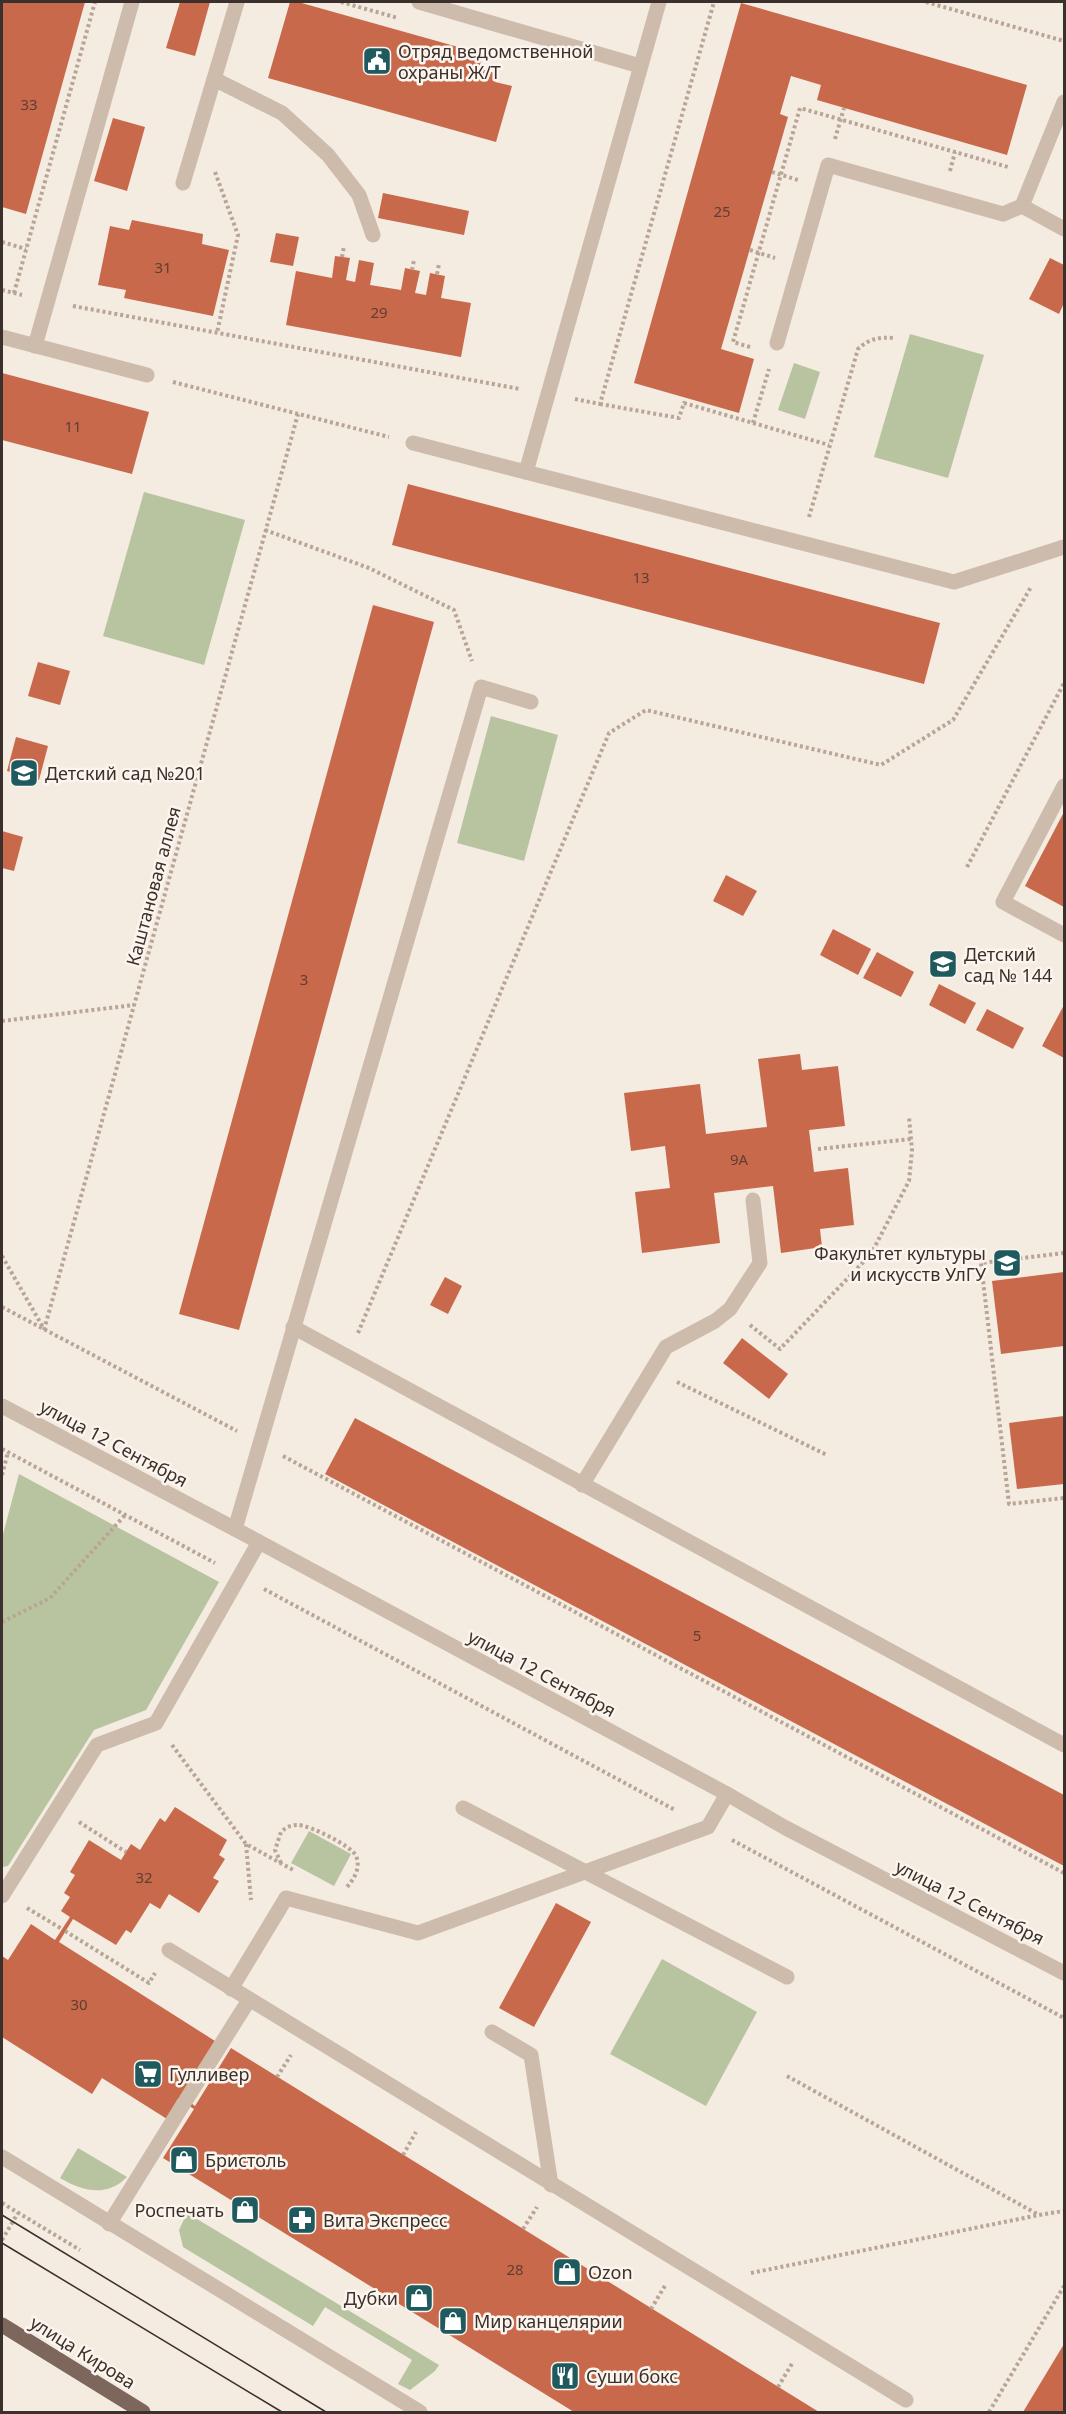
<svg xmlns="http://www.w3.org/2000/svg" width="1066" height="2414" viewBox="0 0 1066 2414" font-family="'Noto Sans',sans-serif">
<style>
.green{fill:#b8c4a0}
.building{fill:#c8694b}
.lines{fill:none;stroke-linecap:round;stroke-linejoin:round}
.path{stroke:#b9a596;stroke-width:4;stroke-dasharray:3 3;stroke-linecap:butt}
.lane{stroke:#cdbbac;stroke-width:15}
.street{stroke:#cdbbac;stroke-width:15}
.primary{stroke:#7d675c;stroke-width:15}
.tram{stroke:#3b302b;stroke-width:1.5}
.labels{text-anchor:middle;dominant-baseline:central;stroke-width:5;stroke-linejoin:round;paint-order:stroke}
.number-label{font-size:15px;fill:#5e3e33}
.poi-label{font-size:18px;fill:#3b302b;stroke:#fbf5ee;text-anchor:start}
.street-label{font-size:18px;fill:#3b302b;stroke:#fbf5ee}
</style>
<rect width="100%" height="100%" fill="#f4ebe1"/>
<g class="green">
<polygon points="910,334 984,355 948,478 874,457"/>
<polygon points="794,363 820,372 805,419 778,410"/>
<polygon points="144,492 245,520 204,665 103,636"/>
<polygon points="491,716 558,735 524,861 457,843"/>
<polygon points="19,1474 219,1582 146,1710 94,1730 8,1866 2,1867 2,1538"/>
<polygon points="309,1831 351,1854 334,1886 291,1863"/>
<polygon points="662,1959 757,2012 706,2106 610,2054"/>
<path d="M78,2148l49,29c-21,21 -45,14 -67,1z"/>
<polygon points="187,2213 439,2365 435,2371 410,2390 398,2384 412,2360 325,2307 313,2326 183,2247 179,2230"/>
</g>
<g class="building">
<polygon points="2,2 85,2 26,214 2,207"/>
<polygon points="180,2 210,2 195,56 166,48"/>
<polygon points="290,2 298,2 483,54 479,68 498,74 495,82 512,86 496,142 268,78"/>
<polygon points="741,3 1027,85 1007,155 817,100 821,85 791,76 780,114 788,117 721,349 754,359 739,413 634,383"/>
<polygon points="113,118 145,127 127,191 94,181"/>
<polygon points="383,193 469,211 464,235 378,218"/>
<polygon points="132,220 203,234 202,244 229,250 213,316 124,298 126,290 98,285 110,226 129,230"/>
<polygon points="276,233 299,237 293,266 270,262"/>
<polygon points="335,256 350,258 346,280 355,282 359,260 374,263 370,285 401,290 405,268 420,271 415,293 426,295 430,273 445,276 441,298 471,303 461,357 286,325 296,271 332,278"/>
<polygon points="1050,258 1064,265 1064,303 1059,314 1029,299"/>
<polygon points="2,373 149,412 132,474 2,440"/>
<polygon points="408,484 940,623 924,684 392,545"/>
<polygon points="373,605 434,622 239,1330 179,1314"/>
<polygon points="38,662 70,671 60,705 28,696"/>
<polygon points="16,737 48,746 39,780 7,771"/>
<polygon points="1064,812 1064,907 1025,886"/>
<polygon points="2,831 23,837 14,871 2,868"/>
<polygon points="726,875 757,891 743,916 713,901"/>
<polygon points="833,929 871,949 858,975 820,955"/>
<polygon points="877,952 914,972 901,997 863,978"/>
<polygon points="939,984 976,1003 965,1024 929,1005"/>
<polygon points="1064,1005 1064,1058 1042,1046"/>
<polygon points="987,1009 1024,1028 1013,1049 976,1030"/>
<polygon points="800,1054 802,1070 838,1066 845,1126 809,1130 814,1172 848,1168 854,1225 820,1229 822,1247 781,1253 773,1186 714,1193 720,1243 642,1253 635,1192 670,1188 665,1146 631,1151 624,1093 700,1084 706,1134 767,1127 758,1059"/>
<polygon points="1064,1272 1064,1346 1001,1354 992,1281"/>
<polygon points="445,1277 462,1286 448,1314 430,1305"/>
<polygon points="742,1338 788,1374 769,1399 723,1363"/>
<polygon points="1064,1416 1064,1484 1017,1489 1009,1423"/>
<polygon points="355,1418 1064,1795 1064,1866 325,1474"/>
<polygon points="175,1807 227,1840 219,1855 225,1859 213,1878 219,1881 199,1913 169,1894 160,1909 150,1903 131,1933 126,1930 116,1945 73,1919 59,1942 215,2041 181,2096 195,2106 231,2048 819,2412 574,2412 163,2158 194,2109 178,2099 167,2119 102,2078 92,2094 2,2037 2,1956 8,1960 31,1924 55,1940 70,1917 61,1911 70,1897 64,1893 75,1875 70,1872 89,1840 121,1860 131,1844 140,1850 160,1818 165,1822"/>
<polygon points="556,1903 591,1922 534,2027 499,2008"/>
<polygon points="1064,2344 1064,2412 1023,2412"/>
</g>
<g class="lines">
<g class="path">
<polyline points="341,2 398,18"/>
<polyline points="926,2 1064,41"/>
<polyline points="835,139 844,108"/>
<polyline points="950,171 955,152"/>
<polyline points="215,172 238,235 217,333"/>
<polyline points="772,172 798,180"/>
<polyline points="2,242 26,249"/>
<polyline points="750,250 775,258"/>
<polyline points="342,257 344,246"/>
<polyline points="412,270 414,260"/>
<polyline points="437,274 439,264"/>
<polyline points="2,290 22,295"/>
<polyline points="14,293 95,2"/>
<polyline points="73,306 520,389"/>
<polyline points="750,347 733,342 800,108 1008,167"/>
<polyline points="173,382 389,437"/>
<polyline points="575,399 600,404 714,2"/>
<polyline points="600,404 679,418 684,403 829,445"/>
<polyline points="753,423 769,369"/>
<path d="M809,517l49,-168c12,-11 21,-12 37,-11"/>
<polyline points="265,530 369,568 454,610 472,661"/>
<polyline points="967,867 1064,683"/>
<polyline points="2,1021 134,1005"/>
<polyline points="818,1149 911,1139"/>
<polyline points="1064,1253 981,1263 1009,1504 1064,1498"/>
<polyline points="2,1256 44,1329"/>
<polyline points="2,1307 237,1431"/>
<polyline points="750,1325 780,1349 871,1254 909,1181 912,1150 909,1117"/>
<polyline points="44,1330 298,414"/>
<polyline points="358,1333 609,733 646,710 881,765 953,720 1031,587"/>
<polyline points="677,1382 827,1455"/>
<polyline points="2,1449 215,1563"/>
<polyline points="283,1456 1064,1873"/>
<polyline points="2,1475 8,1452"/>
<polyline points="264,1589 675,1810"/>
<polyline points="2,1622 50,1598 125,1515"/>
<polyline points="172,1745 246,1844 295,1871"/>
<polyline points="79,1822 126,1852"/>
<polyline points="732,1840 1064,2018"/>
<polyline points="246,1844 251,1900"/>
<path d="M281,1863l-6,-13 6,-18c5,-5 10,-7 17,-7 11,0 54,21 58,31 5,12 -2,23 -9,31"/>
<polyline points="27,1908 62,1929"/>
<polyline points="65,1931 149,1983 155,1973"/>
<polyline points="787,2076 1039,2215 1064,2211"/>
<polyline points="277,2077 291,2055"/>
<polyline points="403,2155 416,2132"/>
<polyline points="2,2203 80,2250"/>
<polyline points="523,2229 537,2207"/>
<polyline points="2,2240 18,2213"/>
<polyline points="751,2273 1039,2215"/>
<polyline points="651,2309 666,2284"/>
<polyline points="778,2387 793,2362"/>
<polyline points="989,2412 1064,2286"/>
</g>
<g class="lane">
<polyline points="419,2 640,66"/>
<polyline points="214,79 282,113 328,155 359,195 373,235"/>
<polyline points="1064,102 1022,206 1064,229"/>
<polyline points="183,183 237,2"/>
<polyline points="2,337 147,375"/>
<polyline points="777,343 828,165 1003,214 1022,206"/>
<polyline points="35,346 132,2"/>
<polyline points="413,443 954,582 1064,547"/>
<polyline points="526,472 659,2"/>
<polyline points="1064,786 1003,902 1064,935"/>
<polyline points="293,1327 1064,1745"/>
<polyline points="582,1485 666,1347 715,1321 730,1309 760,1263 753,1200"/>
<polyline points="235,1529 481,687 531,702"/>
<polyline points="463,1808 787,1977"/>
<polyline points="2,1896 97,1745 156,1723 259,1542"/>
<polyline points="169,1950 906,2400"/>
<polyline points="231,1989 286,1898 418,1933 708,1827 727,1794"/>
<polyline points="492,2032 531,2055 551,2185"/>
<polyline points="186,2100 249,2000"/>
<polyline points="109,2224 184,2103"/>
</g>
<g class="street">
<polyline points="2,1406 235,1529 727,1794 784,1827 1064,1973"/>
<polyline points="2,2157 420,2412"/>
</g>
<polyline class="primary" points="2,2325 143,2412"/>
<g class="tram">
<polyline points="2,2215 326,2412"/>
<polyline points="2,2243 282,2412"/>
</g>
</g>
<defs>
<g id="civic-square" transform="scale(1.5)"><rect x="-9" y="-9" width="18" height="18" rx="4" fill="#1f5a5e" stroke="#fbf5ee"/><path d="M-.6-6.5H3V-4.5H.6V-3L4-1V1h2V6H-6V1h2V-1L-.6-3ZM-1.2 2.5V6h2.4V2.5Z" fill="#fff"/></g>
<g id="school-square" transform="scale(1.5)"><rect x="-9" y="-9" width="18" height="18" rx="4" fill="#1f5a5e" stroke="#fbf5ee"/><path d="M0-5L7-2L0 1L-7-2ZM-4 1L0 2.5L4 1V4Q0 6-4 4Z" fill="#fff"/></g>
<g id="university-square" transform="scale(1.5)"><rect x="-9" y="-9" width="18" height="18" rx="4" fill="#1f5a5e" stroke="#fbf5ee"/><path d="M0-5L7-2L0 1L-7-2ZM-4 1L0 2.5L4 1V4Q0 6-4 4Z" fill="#fff"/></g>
<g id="supermarket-square" transform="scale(1.5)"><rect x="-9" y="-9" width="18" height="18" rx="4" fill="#1f5a5e" stroke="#fbf5ee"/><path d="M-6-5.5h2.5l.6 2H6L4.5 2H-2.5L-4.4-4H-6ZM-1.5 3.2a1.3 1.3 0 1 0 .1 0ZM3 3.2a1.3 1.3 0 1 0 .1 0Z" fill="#fff"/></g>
<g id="shop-square" transform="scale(1.5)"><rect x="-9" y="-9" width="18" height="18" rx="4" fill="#1f5a5e" stroke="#fbf5ee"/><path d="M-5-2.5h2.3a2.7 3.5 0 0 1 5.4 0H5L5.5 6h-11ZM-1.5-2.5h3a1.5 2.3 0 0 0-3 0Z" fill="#fff"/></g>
<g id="pharmacy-square" transform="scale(1.5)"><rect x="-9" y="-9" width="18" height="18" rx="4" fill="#1f5a5e" stroke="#fbf5ee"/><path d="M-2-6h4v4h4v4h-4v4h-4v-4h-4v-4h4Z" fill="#fff"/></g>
<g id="restaurant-square" transform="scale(1.5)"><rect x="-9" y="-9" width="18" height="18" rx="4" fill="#1f5a5e" stroke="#fbf5ee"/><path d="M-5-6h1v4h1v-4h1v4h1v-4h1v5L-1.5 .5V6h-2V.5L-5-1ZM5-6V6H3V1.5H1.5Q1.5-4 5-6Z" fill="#fff"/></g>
</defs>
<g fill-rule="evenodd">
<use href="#civic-square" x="377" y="61"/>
<use href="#school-square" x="24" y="773"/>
<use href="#school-square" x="943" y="964"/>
<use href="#university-square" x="1007" y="1263"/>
<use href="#supermarket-square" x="148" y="2074"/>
<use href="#shop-square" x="184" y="2160"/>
<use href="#shop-square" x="245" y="2210"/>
<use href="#pharmacy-square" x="302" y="2220"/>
<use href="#shop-square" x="567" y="2272"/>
<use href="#shop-square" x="419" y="2298"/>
<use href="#shop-square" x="453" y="2321"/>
<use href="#restaurant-square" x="565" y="2376"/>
</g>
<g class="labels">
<g class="number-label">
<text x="29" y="104">33</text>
<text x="722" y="211">25</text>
<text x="163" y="267">31</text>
<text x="379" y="312">29</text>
<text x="73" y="426">11</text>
<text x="641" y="577">13</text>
<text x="304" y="979">3</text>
<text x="739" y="1159">9А</text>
<text x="697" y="1635">5</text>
<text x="144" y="1877">32</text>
<text x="79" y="2004">30</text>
<text x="515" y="2269">28</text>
</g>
<g class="poi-label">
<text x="398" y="51">Отряд ведомственной<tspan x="398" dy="21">охраны Ж/Т</tspan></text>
<text x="45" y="773">Детский сад №201</text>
<text x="964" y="954">Детский<tspan x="964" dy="21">сад № 144</tspan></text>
<text x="986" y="1253" text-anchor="end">Факультет культуры<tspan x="986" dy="21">и искусств УлГУ</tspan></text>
<text x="169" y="2074">Гулливер</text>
<text x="205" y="2160">Бристоль</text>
<text x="224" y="2210" text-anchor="end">Роспечать</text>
<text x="323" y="2220">Вита Экспресс</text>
<text x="588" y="2272">Ozon</text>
<text x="398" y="2298" text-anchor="end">Дубки</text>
<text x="474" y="2321">Мир канцелярии</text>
<text x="586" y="2376">Суши бокс</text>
</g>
<g class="street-label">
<text transform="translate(153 886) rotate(-75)">Каштановая аллея</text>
<text transform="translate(114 1443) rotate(28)">улица 12 Сентября</text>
<text transform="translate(542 1673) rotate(28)">улица 12 Сентября</text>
<text transform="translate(970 1902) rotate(27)">улица 12 Сентября</text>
<text transform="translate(83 2352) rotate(32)">улица Кирова</text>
</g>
</g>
<rect width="1066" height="2414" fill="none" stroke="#3b302b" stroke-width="6"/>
</svg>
